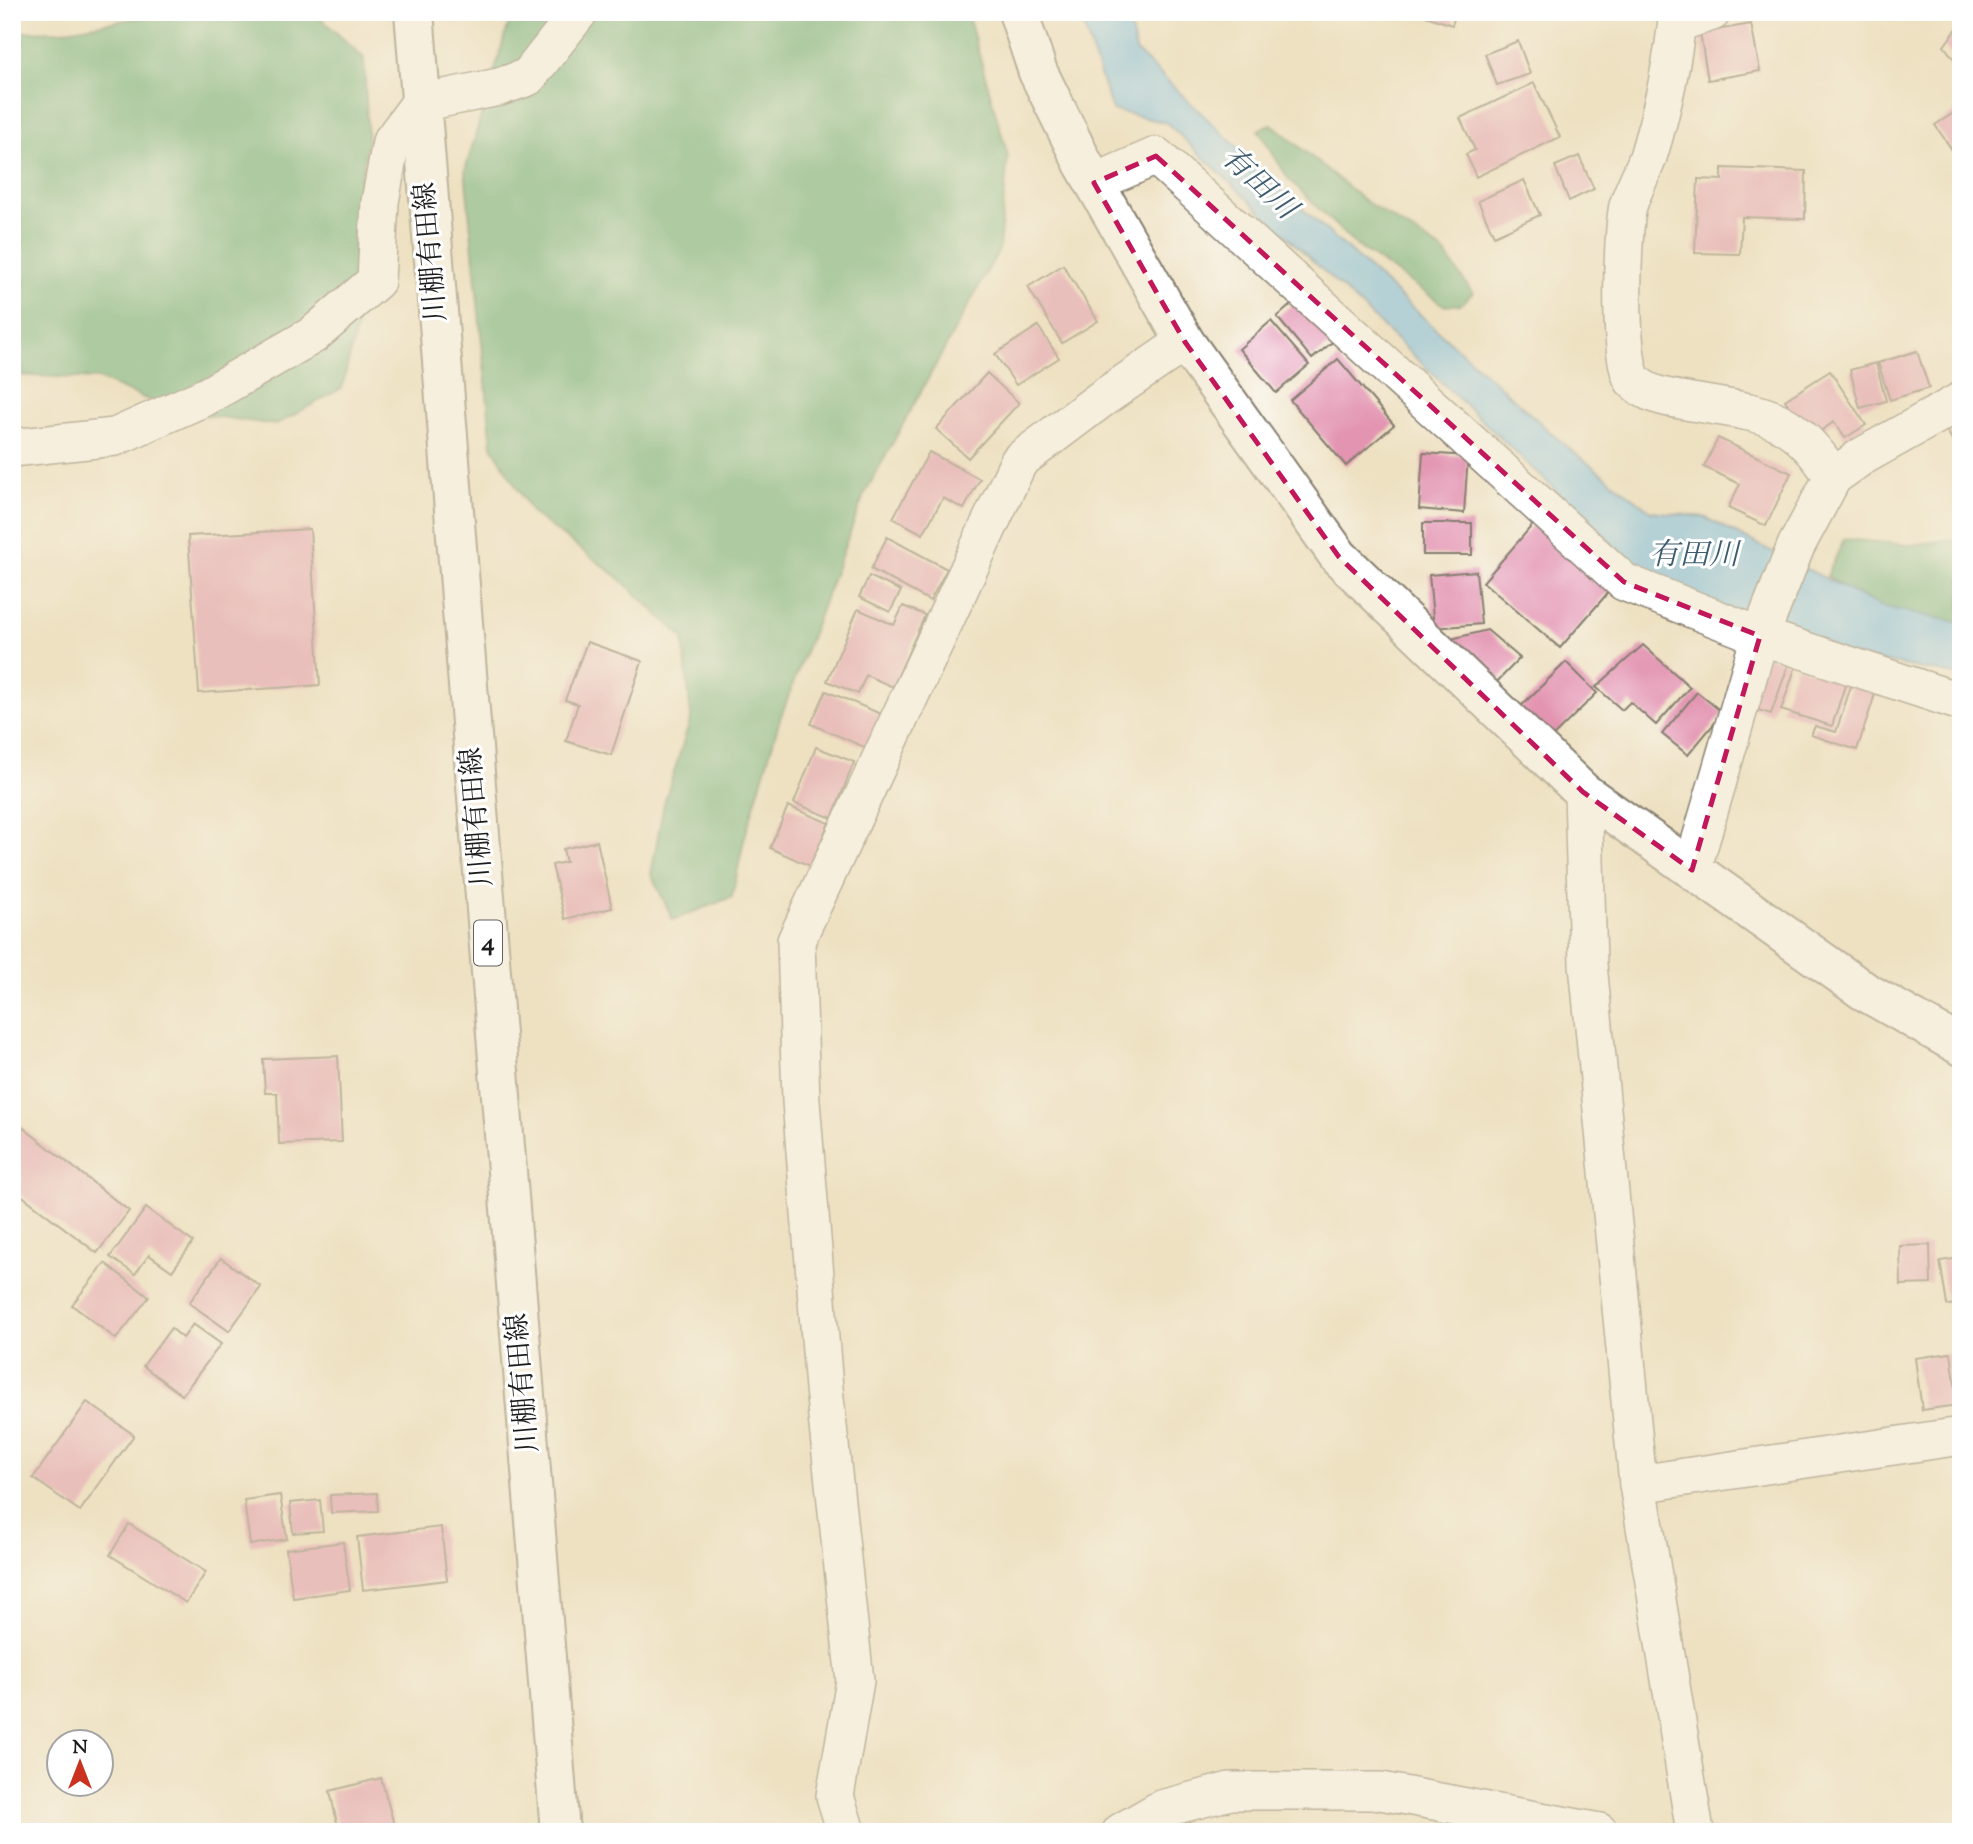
<svg xmlns="http://www.w3.org/2000/svg" width="1973" height="1844" viewBox="0 0 1973 1844" font-family="'Sorts Mill Goudy','Noto Serif JP',serif">
<style>
.forest{fill:#60ae79;stroke:#3e654a;stroke-width:2}
.water{fill:#72bdeb;stroke:#476c84;stroke-width:2}
.building{fill:#e394b1}
.lines{fill:none;stroke-linecap:round;stroke-linejoin:round}
.minor-casing{stroke:#857e6f;stroke-width:40}
.tertiary-casing{stroke:#857e6f;stroke-width:42}
.primary-casing{stroke:#857e6f;stroke-width:42}
.minor{stroke:#fff;stroke-width:37}
.tertiary{stroke:#fff;stroke-width:38}
.primary{stroke:#fff;stroke-width:38}
.marked{fill:none;stroke:#c2185b;stroke-width:5;stroke-dasharray:14 9;stroke-linejoin:round}
.labels{text-anchor:middle;dominant-baseline:central;stroke-width:6;stroke-linejoin:round;paint-order:stroke}
.shield{fill:#fff;stroke:#606060;stroke-width:2}
.shield-label{font-size:26px;font-weight:bold;fill:#1c1c1c}
.street-label{font-size:28px;fill:#1c1c1c;stroke:#fff}
.water-label{font-size:30px;font-style:italic;fill:#3e5c6f;stroke:#fff}
</style>
<rect width="100%" height="100%" fill="#fff"/>
<filter id="ink" filterUnits="userSpaceOnUse"><feTurbulence type="fractalNoise" baseFrequency=".0143" numOctaves="2"/><feDisplacementMap in="SourceGraphic" scale="14" xChannelSelector="R" yChannelSelector="G"/><feConvolveMatrix kernelMatrix="1 2 1 2 8 2 1 2 1" color-interpolation-filters="sRGB"/></filter>
<filter id="wash" filterUnits="userSpaceOnUse"><feTurbulence type="fractalNoise" baseFrequency=".00686" numOctaves="4" result="noise"/><feDisplacementMap in="SourceGraphic" scale="28" xChannelSelector="R" yChannelSelector="G"/><feGaussianBlur stdDeviation="1.57" result="paint"/><feColorMatrix in="noise" values="0 0 0 0 0 0 0 0 0 0 0 0 0 0 0 0 0 1.4 0 .05"/><feComposite in="paint" operator="in"/></filter>
<g filter="url(#wash)">
<rect width="100%" height="100%" fill="#eee1c2"/>
<g class="forest">
<polygon points="172,12 314,12 364,58 368,140 353,220 360,313 342,388 276,425 175,411 98,379 12,375 12,32 60,31"/>
<polygon points="504,12 967,12 1008,156 999,250 864,495 780,719 744,840 732,897 673,920 651,874 664,803 691,718 683,638 619,578 532,513 492,446 465,170 509,22"/>
<polygon points="1272,124 1365,201 1442,250 1473,293 1461,304 1445,306 1354,244 1288,178 1258,130"/>
<polygon points="1961,538 1961,639 1886,617 1827,576 1844,539 1912,545"/>
</g>
<polygon class="water" points="1079,12 1127,12 1136,51 1285,193 1567,447 1651,511 1704,517 1880,606 1961,623 1961,676 1832,652 1655,584 1167,123 1112,110"/>
<g id="blocks">
<g class="building">
<polygon points="1414,12 1456,12 1452,25"/>
<polygon points="1961,23 1961,68 1944,46"/>
<polygon points="1751,24 1760,71 1708,80 1700,33"/>
<polygon points="1518,41 1530,74 1497,85 1485,54"/>
<polygon points="1534,83 1560,137 1476,177 1466,154 1475,150 1460,118"/>
<polygon points="1961,108 1961,163 1935,125"/>
<polygon points="1579,156 1594,189 1569,201 1555,166"/>
<polygon points="1722,168 1806,171 1805,219 1742,217 1740,254 1695,253 1698,179 1722,180"/>
<polygon points="1524,180 1540,215 1494,236 1478,201"/>
<polygon points="1063,265 1098,321 1062,343 1028,287"/>
<polygon points="1300,297 1336,339 1312,359 1277,317"/>
<polygon points="1271,321 1309,365 1276,393 1239,349"/>
<polygon points="1038,326 1059,358 1016,385 995,354"/>
<polygon points="1917,351 1929,388 1890,400 1878,363"/>
<polygon points="1338,359 1394,425 1346,466 1290,400"/>
<polygon points="1876,363 1886,401 1860,408 1850,370"/>
<polygon points="1830,371 1866,425 1845,438 1834,422 1810,438 1785,400"/>
<polygon points="987,373 1019,403 968,458 936,429"/>
<polygon points="1961,414 1961,448 1958,450 1943,424"/>
<polygon points="1718,438 1791,473 1766,526 1728,508 1740,484 1704,467"/>
<polygon points="929,452 980,479 964,509 943,498 923,534 893,518"/>
<polygon points="1423,453 1468,456 1464,513 1419,509"/>
<polygon points="1535,522 1613,587 1560,648 1483,582"/>
<rect x="1423" y="523" width="49" height="32"/>
<polygon points="310,529 320,685 199,693 188,536"/>
<polygon points="887,537 947,569 930,601 871,569"/>
<polygon points="1476,571 1481,624 1434,628 1429,575"/>
<polygon points="869,576 901,591 890,612 859,597"/>
<polygon points="903,606 925,615 893,687 866,675 858,694 827,681 858,609 894,625"/>
<polygon points="1487,630 1520,658 1489,690 1439,642"/>
<polygon points="587,642 642,661 611,755 566,741 578,704 565,700"/>
<polygon points="1643,645 1690,687 1656,725 1630,702 1622,710 1596,687"/>
<polygon points="1767,656 1789,663 1771,714 1749,707"/>
<polygon points="1566,662 1597,693 1546,743 1515,712"/>
<polygon points="1796,666 1846,682 1832,726 1781,710"/>
<polygon points="1853,680 1877,688 1857,750 1811,735 1815,726 1836,732"/>
<polygon points="826,691 886,716 871,750 811,724"/>
<polygon points="1697,692 1723,713 1688,755 1662,734"/>
<polygon points="816,747 854,762 832,818 794,803"/>
<polygon points="788,806 829,823 810,866 770,848"/>
<polygon points="597,841 612,908 565,919 552,865 566,862 563,849"/>
<polygon points="338,1056 342,1142 279,1144 277,1093 265,1093 263,1059"/>
<polygon points="21,1126 129,1211 97,1253 12,1188 12,1137"/>
<polygon points="146,1208 193,1242 172,1271 149,1255 135,1274 110,1257"/>
<polygon points="1930,1245 1931,1284 1901,1285 1900,1246"/>
<polygon points="221,1258 261,1287 229,1331 189,1303"/>
<polygon points="1961,1258 1961,1304 1947,1305 1940,1261"/>
<polygon points="105,1263 149,1297 116,1339 72,1305"/>
<polygon points="193,1324 221,1344 182,1395 143,1366 171,1328 183,1338"/>
<polygon points="1951,1353 1958,1405 1922,1410 1915,1358"/>
<polygon points="87,1402 134,1435 80,1511 33,1478"/>
<polygon points="377,1493 378,1511 331,1513 330,1495"/>
<polygon points="280,1495 287,1539 250,1545 244,1500"/>
<polygon points="320,1500 323,1531 293,1533 290,1503"/>
<polygon points="129,1524 206,1572 186,1603 110,1555"/>
<polygon points="441,1527 447,1580 363,1590 357,1537"/>
<polygon points="343,1542 350,1590 293,1598 286,1549"/>
<polygon points="381,1778 396,1832 339,1832 330,1791"/>
</g>
</g>
</g>
<g filter="url(#ink)">
<use href="#blocks" fill-opacity="0" stroke="#857e6f" stroke-width="2"/>
<g class="lines">
<g class="minor-casing">
<g id="minor">
<path d="M1678,12c-5,50 -15,97 -30,145 -6,17 -15,32 -20,49 -6,26 -10,155 5,174 13,15 35,18 53,21 72,13 104,8 147,76"/>
<polyline points="1677,23 1712,12"/>
<polyline points="1094,183 1156,156 1624,582 1760,636 1961,702"/>
<polyline points="12,448 115,437 207,396 313,335 376,281 380,202 391,142 420,103 499,87 528,77 579,12"/>
<polyline points="1583,792 1588,964 1638,1484 1695,1832"/>
<polyline points="1692,870 1760,636 1796,546 1833,477 1861,457 1961,401"/>
<polyline points="1638,1484 1961,1436"/>
<polyline points="846,1832 835,1796 855,1681 824,1388 801,1101 796,941 1019,461 1100,400 1185,342"/>
<polyline points="1121,1832 1161,1809 1230,1791 1381,1791 1599,1832"/>
</g>
</g>
<g class="tertiary-casing">
<polyline id="tertiary" points="1018,12 1038,72 1083,163 1185,342 1339,557 1583,792 1864,991 1961,1046"/>
</g>
<g class="primary-casing">
<polyline id="primary" points="414,12 560,1832"/>
</g>
<use href="#minor" class="minor"/>
<use href="#tertiary" class="tertiary"/>
<use href="#primary" class="primary"/>
</g>
</g>
<path d="M0 0H1973V1844H0ZM1156,156l468,426 136,54 -68,234 -109,-78 -244,-235 -154,-215 -91,-159z" fill="#eee1c2" fill-opacity=".55" fill-rule="evenodd"/>
<path class="marked" d="M1156,156l468,426 136,54 -68,234 -109,-78 -244,-235 -154,-215 -91,-159z"/>
<g class="labels">
<rect class="shield" x="474" y="920.5" width="28" height="45" rx="5"/>
<g class="shield-label">
<text x="488" y="943">4</text>
</g>
<g class="street-label">
<text transform="translate(432 252) rotate(-95)">川棚有田線</text>
<text transform="translate(478 817) rotate(-95)">川棚有田線</text>
<text transform="translate(524 1383) rotate(-95)">川棚有田線</text>
</g>
<g class="water-label">
<text transform="translate(1258 184) rotate(43)">有田川</text>
<text x="1694" y="556">有田川</text>
</g>
</g>
<rect width="1973" height="1844" fill="none" stroke="#fff" stroke-width="42"/>
<g transform="translate(80 1763)"><circle r="33" fill="#ffffff" stroke="#a4a4a4" stroke-width="2"/>
<path d="M0-5L12 26L0 18L-12 26Z" fill="#c8321e"/>
<text y="-10" font-size="19" font-weight="bold" text-anchor="middle" fill="#1c1c1c">N</text>
</g>
</svg>
